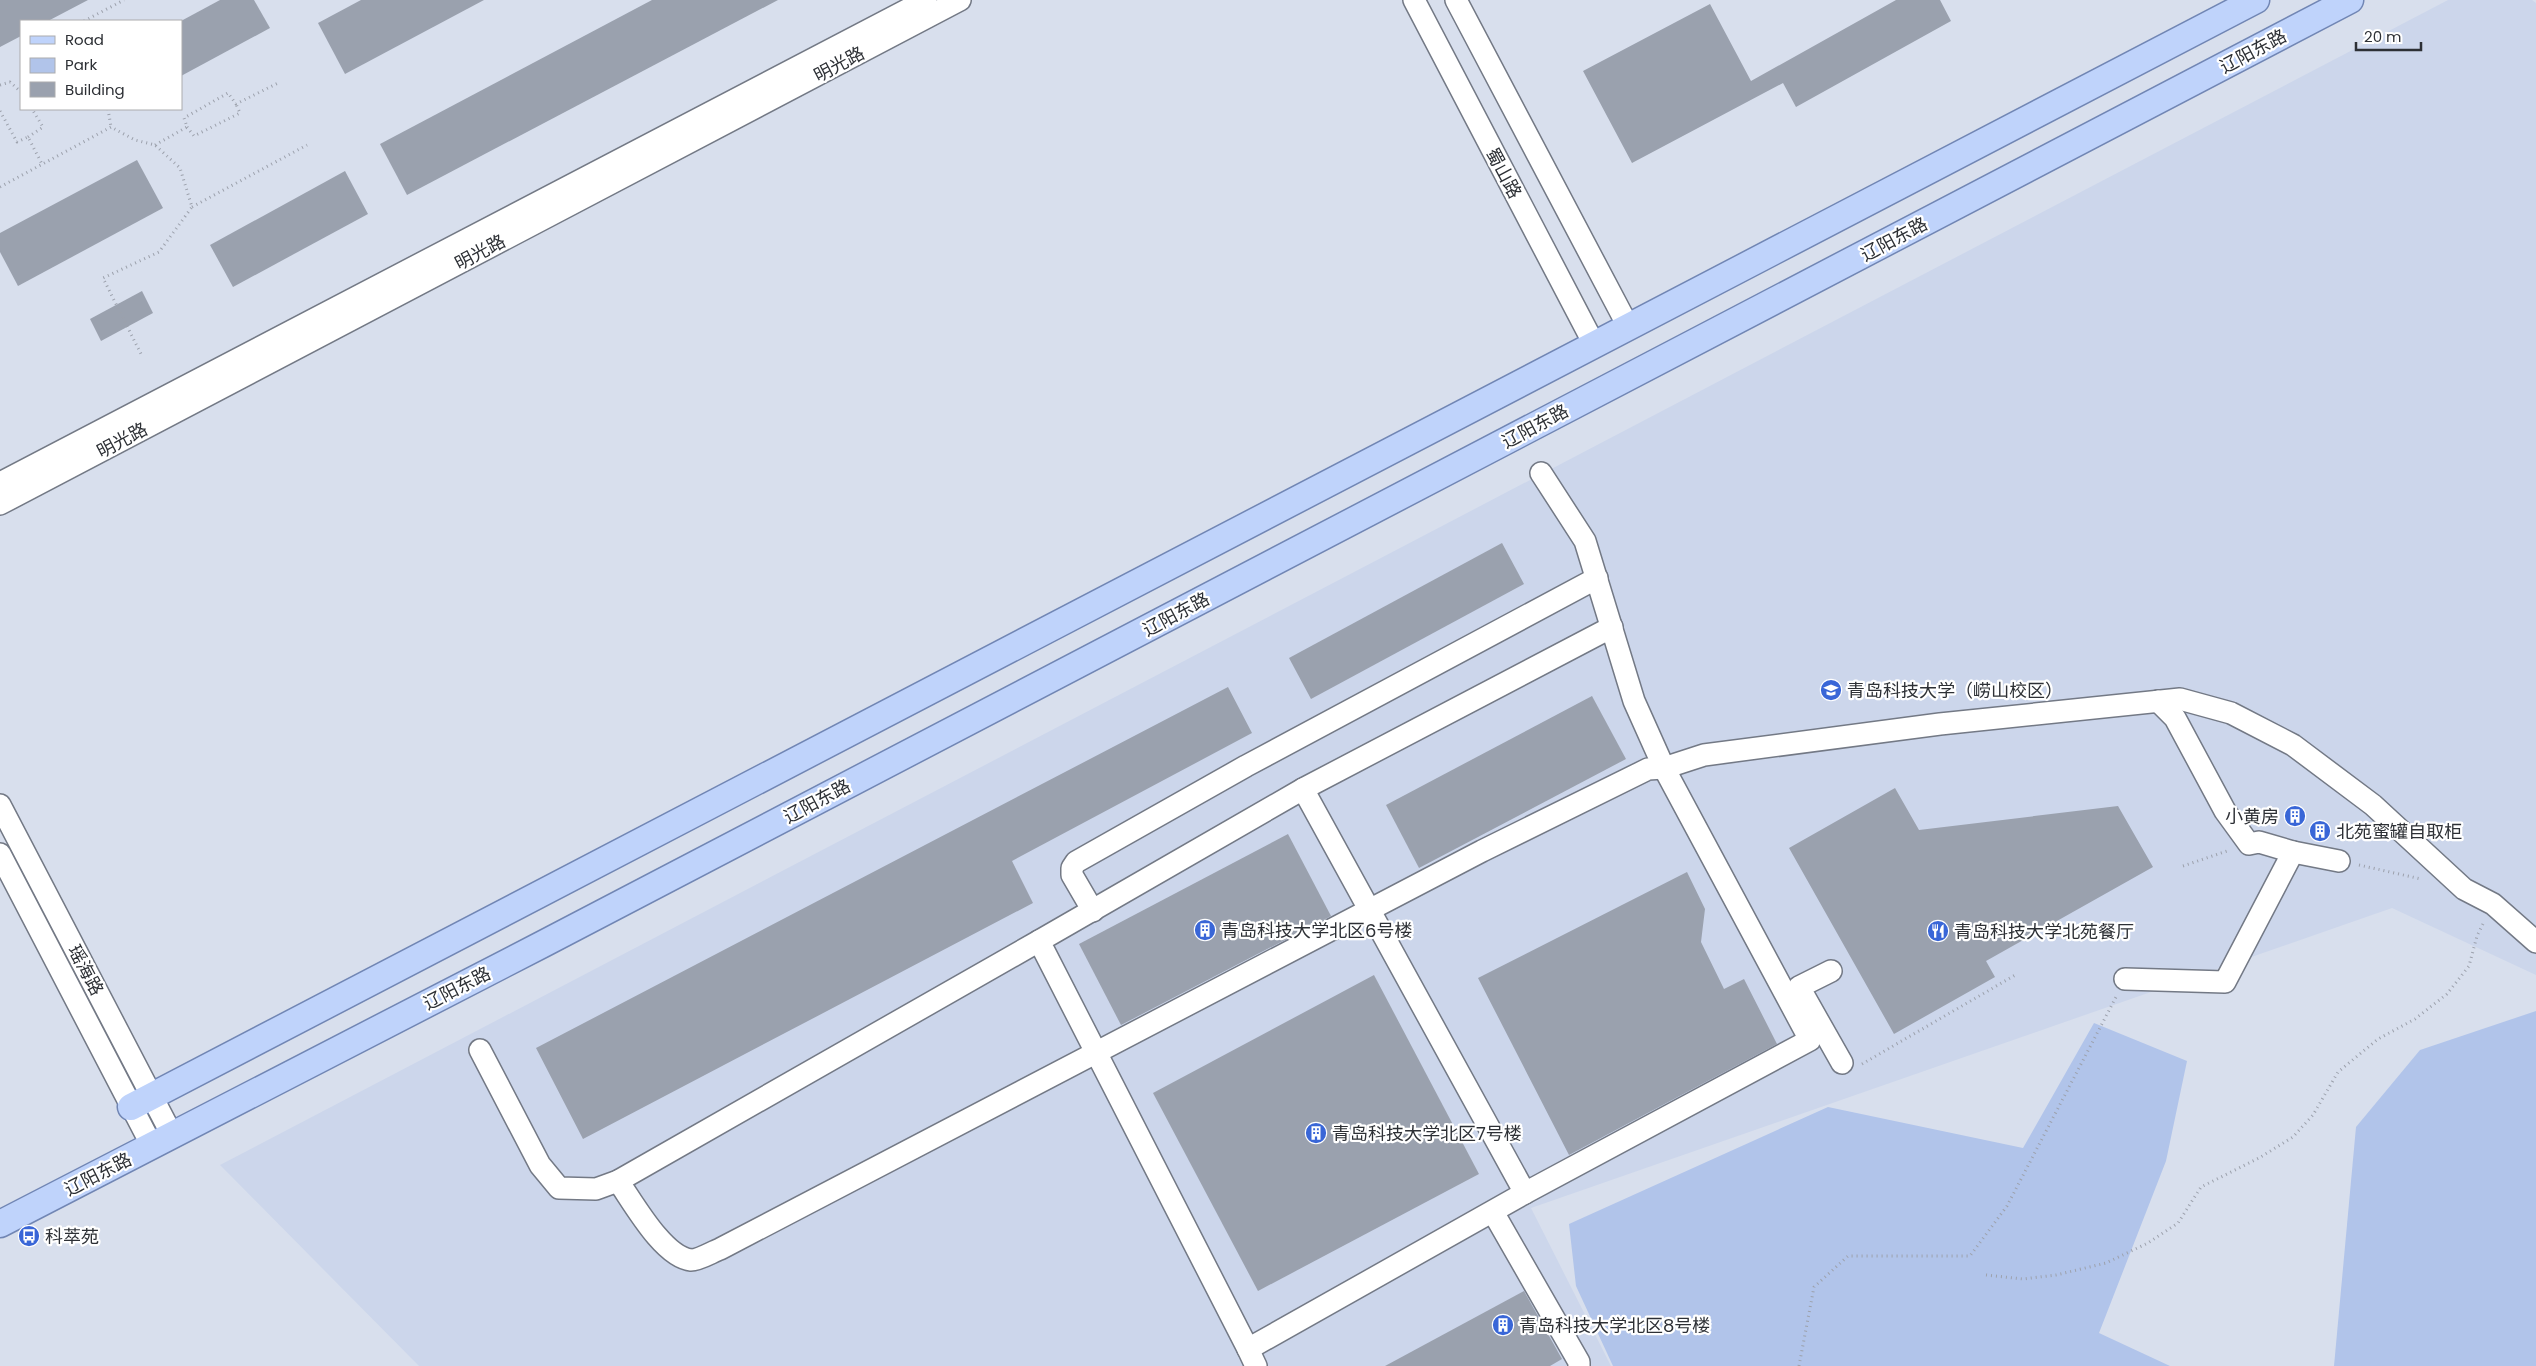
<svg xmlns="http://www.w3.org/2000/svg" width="2536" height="1366" viewBox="0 0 2536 1366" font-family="Poppins,'Noto Sans SC',sans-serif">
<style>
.built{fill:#ccd6eb}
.green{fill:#b1c4ea}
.building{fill:#9aa1ae}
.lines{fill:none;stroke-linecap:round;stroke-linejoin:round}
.minor-casing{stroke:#737985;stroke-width:24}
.major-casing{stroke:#7186b4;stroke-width:29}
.path{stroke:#9ca1ac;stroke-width:3;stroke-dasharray:1 4;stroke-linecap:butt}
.minor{stroke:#fff;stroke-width:21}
.major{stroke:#bfd3fb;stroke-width:26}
.labels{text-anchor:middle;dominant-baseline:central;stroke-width:4.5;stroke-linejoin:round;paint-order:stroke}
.street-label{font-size:18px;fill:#2d3035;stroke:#fff}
.poi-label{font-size:18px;fill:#2d3035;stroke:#fff;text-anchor:start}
</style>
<rect width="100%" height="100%" fill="#d8dfed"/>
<polygon class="built" points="2448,0 2532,0 2536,3 2536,975 2392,908 1531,1208 1611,1366 419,1366 220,1165"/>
<g class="green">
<polygon points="2536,1011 2536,1366 2334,1366 2356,1127 2420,1050"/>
<polygon points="2094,1023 2187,1061 2166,1161 2099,1333 2170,1366 1613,1366 1576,1286 1569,1224 1828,1107 2023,1148"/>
</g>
<g class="building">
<polygon points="0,0 88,0 48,21 21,21 21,36 0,47"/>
<polygon points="220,0 254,0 270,28 181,76 181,21"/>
<polygon points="361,0 484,0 345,74 318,23"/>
<polygon points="652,0 778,0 407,195 380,144"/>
<polygon points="1896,0 1940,0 1951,21 1796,107 1783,83 1632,163 1583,71 1710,4 1751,81"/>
<polygon points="137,160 163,208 18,286 0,252 0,233"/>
<polygon points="345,171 368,214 233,287 210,245"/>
<polygon points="142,291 153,313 101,341 90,319"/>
<polygon points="1502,543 1524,584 1311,699 1289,658"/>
<polygon points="1228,687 1252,733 1012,861 1033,903 583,1139 536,1048"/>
<polygon points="1592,696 1626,759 1419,868 1386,805"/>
<polygon points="1895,788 1919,830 2118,806 2153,867 1986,961 1995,977 1894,1034 1789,848"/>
<polygon points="1288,834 1331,916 1121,1025 1079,944"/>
<polygon points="1687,872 1705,909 1701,942 1724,989 1744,979 1777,1044 1569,1155 1478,978"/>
<polygon points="1374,975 1479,1174 1258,1291 1153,1093"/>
<polygon points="1524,1291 1562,1359 1550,1366 1385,1366"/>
</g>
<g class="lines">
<g class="minor-casing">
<g id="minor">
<polyline points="1414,0 1595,346"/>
<polyline points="1456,0 1629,328"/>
<polyline points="0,483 926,0"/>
<polyline points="0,504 960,0"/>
<polyline points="2158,701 2175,718 2225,811 2249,844 2259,842 2293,852 2339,861"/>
<polyline points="1303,789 1525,1193 1810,1040 1664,768 1634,701 1585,541 1541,473"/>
<polyline points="0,805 172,1135"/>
<polyline points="0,854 152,1146"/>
<polyline points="1093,911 1072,875 1072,868 1076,862 1246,766 1597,578"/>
<polyline points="1831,971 1799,987 1842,1063"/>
<polyline points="2125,979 2225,982 2293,852"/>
<polyline points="480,1050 540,1165 559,1188 596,1189 618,1181 1039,941"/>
<path d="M618,1181c15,21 45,76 73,79 8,0 21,-8 29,-11l762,-398 166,-82 16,-1 40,-13 236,-31 240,-25 51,14 62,32 80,60 91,84 29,15 43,38"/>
<polyline points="1525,1193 1248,1349 1039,941 1303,789 1612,627"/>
<polyline points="1493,1212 1579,1362 1579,1366"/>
<polyline points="1248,1349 1256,1366"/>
</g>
</g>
<g class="major-casing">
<g id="major">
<polyline points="131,1107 2256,0"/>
<polyline points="0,1224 543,944 2350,0"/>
</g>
</g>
<g class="path">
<polyline points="84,21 124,0"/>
<polyline points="0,85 10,82 21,92"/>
<polyline points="108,109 111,127"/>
<polyline points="0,111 17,142 28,137 42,164"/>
<polyline points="187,127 194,136 240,113 236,104"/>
<polyline points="28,137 43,127 32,109"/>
<polyline points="155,145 187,127 184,118 228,93 236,104 278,83"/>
<polyline points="0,187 111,127 135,140 155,145 180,168 192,207 159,252 103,278 141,354"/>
<polyline points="192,207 307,145"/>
<polyline points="2359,865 2421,879"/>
<polyline points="2183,866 2227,851"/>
<polyline points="1862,1064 2017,974"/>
<polyline points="1986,1275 2023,1279 2056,1275 2106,1263 2148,1243 2178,1223 2201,1187 2259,1158 2293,1137 2313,1115 2338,1072 2378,1039 2415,1019 2447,994 2469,966 2477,936 2483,924"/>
<polyline points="1799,1366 1814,1287 1848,1256 1970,1256 2007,1206 2116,997"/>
</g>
<use href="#minor" class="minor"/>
<use href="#major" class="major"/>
</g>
<defs>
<g id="university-disc" transform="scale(1.125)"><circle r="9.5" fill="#3966d7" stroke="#fff"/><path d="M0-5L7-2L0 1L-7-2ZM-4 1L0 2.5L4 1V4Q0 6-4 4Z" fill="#fff"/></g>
<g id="building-disc" transform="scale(1.125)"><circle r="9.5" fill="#3966d7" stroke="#fff"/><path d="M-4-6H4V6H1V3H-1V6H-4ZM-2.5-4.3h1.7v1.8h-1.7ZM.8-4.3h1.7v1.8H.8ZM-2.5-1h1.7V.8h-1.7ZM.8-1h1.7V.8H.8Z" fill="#fff"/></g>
<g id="restaurant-disc" transform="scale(1.125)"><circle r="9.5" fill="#3966d7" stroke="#fff"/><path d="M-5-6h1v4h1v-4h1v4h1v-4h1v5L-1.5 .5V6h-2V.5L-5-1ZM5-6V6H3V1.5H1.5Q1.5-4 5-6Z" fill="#fff"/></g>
<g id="bus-disc" transform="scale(1.125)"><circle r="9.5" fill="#3966d7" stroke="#fff"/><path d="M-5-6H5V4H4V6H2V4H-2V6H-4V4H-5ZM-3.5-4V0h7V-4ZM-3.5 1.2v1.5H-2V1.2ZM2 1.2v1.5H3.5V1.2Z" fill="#fff"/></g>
</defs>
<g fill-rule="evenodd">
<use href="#university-disc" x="1831" y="690"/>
<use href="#building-disc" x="2295" y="816"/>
<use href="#building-disc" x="2320" y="831"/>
<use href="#building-disc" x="1205" y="930"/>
<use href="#restaurant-disc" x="1938" y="931"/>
<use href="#building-disc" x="1316" y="1133"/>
<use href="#bus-disc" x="29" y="1236"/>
<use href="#building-disc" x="1503" y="1325"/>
</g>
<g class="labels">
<g class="street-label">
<text transform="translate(2253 51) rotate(-28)">辽阳东路</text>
<text transform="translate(839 64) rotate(-28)">明光路</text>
<text transform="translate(1504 173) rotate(62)">蜀山路</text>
<text transform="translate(1894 239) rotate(-28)">辽阳东路</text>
<text transform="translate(480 252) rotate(-28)">明光路</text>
<text transform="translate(1535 426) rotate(-28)">辽阳东路</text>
<text transform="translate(122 440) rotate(-28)">明光路</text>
<text transform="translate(1176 614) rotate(-28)">辽阳东路</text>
<text transform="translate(817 801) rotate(-28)">辽阳东路</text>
<text transform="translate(86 970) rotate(62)">瑶海路</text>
<text transform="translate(457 988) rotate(-27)">辽阳东路</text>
<text transform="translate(98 1174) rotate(-27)">辽阳东路</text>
</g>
<g class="poi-label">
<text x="1847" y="690">青岛科技大学（崂山校区）</text>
<text x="2279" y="816" text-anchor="end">小黄房</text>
<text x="2336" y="831">北苑蜜罐自取柜</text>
<text x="1221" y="930">青岛科技大学北区6号楼</text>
<text x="1954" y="931">青岛科技大学北苑餐厅</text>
<text x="1332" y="1133">青岛科技大学北区7号楼</text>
<text x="45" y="1236">科萃苑</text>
<text x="1519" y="1325">青岛科技大学北区8号楼</text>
</g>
</g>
<rect x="20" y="20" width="162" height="90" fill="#ffffff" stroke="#abacae"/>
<rect x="30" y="36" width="25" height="8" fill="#bfd3fb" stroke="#abacae"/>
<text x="65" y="45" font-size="15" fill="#2d3035">Road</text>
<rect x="30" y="58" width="25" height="15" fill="#b1c4ea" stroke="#abacae"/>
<text x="65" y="70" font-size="15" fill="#2d3035">Park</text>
<rect x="30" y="82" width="25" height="15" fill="#9aa1ae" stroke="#abacae"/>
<text x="65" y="95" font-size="15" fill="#2d3035">Building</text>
<path d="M2356 42v8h65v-8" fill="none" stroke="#2d3035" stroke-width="2.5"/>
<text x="2364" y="42" font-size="15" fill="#2d3035" stroke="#ffffff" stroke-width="4" paint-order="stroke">20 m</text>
</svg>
